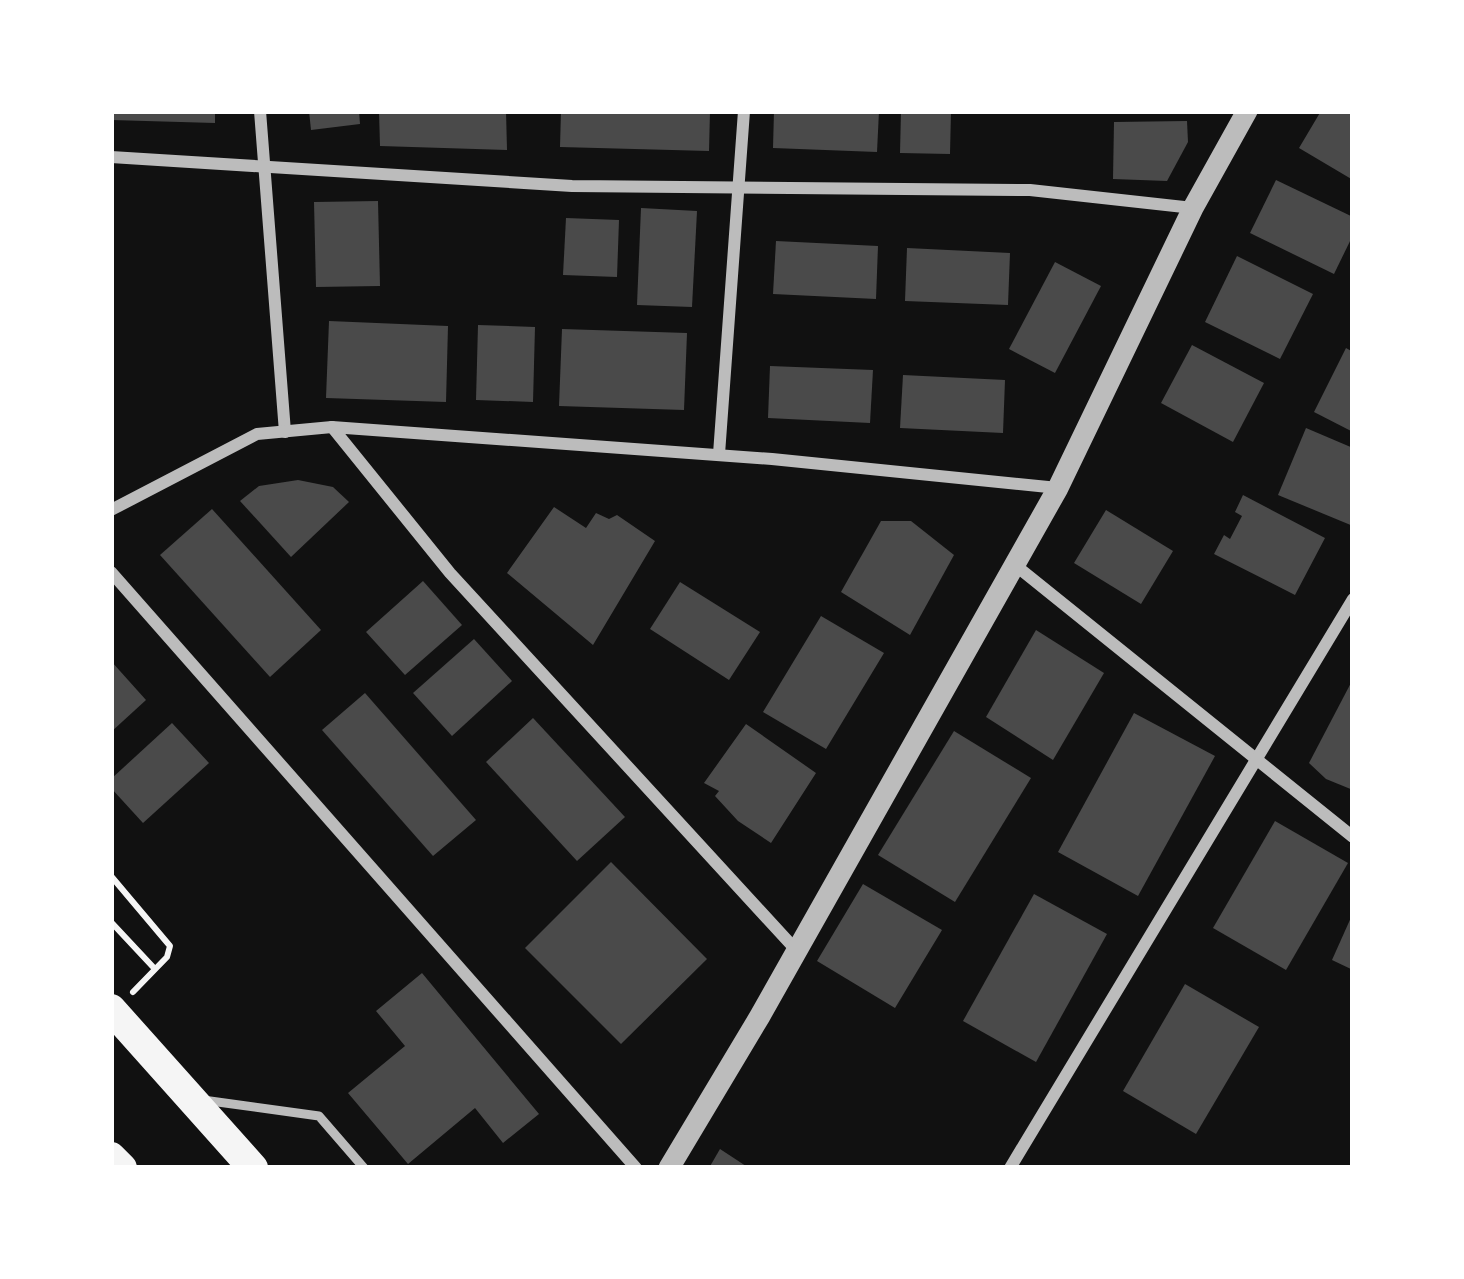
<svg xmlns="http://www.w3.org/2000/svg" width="1464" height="1279" viewBox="0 0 1464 1279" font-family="Merriweather,serif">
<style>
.building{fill:#4a4a4a}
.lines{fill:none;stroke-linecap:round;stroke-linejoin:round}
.path{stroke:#f5f5f5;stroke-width:6}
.service{stroke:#bcbcbc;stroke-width:9}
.minor{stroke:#bcbcbc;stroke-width:12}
.tertiary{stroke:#bcbcbc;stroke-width:21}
.trunk{stroke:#f5f5f5;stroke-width:30}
</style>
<rect width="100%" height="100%" fill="#111"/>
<g class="building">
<polygon points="111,111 215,111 215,123 111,120"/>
<polygon points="309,111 359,111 360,124 311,130"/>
<polygon points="379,111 506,111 507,150 380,146"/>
<polygon points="561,111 710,111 709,151 560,147"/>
<polygon points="774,111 879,111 877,152 773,148"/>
<polygon points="901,111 951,111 950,154 900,153"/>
<polygon points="1321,111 1353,111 1353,180 1299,148"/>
<polygon points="1187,121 1188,142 1167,181 1113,179 1114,122"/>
<polygon points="1276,180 1353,217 1353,235 1334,274 1250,233"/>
<polygon points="378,201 380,286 316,287 314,202"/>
<polygon points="641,208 697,211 692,307 637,305"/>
<polygon points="566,218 619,220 617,277 563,275"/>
<polygon points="776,241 878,246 876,299 773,294"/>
<polygon points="907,248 1010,253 1008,305 905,301"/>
<polygon points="1237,256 1313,294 1280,359 1205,322"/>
<polygon points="1055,262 1101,286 1055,373 1009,349"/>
<polygon points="329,321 448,326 446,402 326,398"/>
<polygon points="478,325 535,327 533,402 476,400"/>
<polygon points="562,329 687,333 684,410 559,406"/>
<polygon points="1192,345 1264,383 1233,442 1161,403"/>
<polygon points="1346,348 1353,352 1353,432 1314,412"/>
<polygon points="770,366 873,370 870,423 768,418"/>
<polygon points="903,375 1005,380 1003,433 900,428"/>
<polygon points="1306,428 1353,448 1353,526 1278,495"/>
<polygon points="298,480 333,487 349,502 291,557 240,501 259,486"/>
<polygon points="1243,495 1325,538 1295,595 1214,554 1224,535 1230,539 1242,516 1235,512"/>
<polygon points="554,507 586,528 596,513 609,519 617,515 655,541 593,645 507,573"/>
<polygon points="212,509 321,630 270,677 160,555"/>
<polygon points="1106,510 1173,551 1141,604 1074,563"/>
<polygon points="881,521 911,521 954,555 910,635 841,592"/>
<polygon points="423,581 462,625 405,675 366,632"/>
<polygon points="680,582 760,632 729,680 650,629"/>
<polygon points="821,616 884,653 826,749 763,712"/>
<polygon points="1036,630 1104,673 1053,760 986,717"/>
<polygon points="474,639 512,681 452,736 413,693"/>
<polygon points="111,661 146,700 111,732"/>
<polygon points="1353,679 1353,790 1326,779 1309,763"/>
<polygon points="365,693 476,820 433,856 322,730"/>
<polygon points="1134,713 1215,756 1138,896 1058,852"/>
<polygon points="533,718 625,817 577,861 486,762"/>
<polygon points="172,723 209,763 143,823 111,788 111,779"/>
<polygon points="746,724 816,773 771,843 738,821 715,796 719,791 704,783"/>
<polygon points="954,731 1031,778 955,902 878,855"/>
<polygon points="1275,821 1348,863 1286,970 1213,928"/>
<polygon points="611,862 707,959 621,1044 525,948"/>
<polygon points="863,884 942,930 895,1008 817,961"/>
<polygon points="1034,894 1107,934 1036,1062 963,1021"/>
<polygon points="1353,913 1353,970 1332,960"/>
<polygon points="422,973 539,1114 503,1143 475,1108 408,1164 348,1093 405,1046 376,1011"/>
<polygon points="1185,984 1259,1027 1196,1134 1123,1091"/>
<polygon points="720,1149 749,1168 709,1168"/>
</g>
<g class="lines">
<g class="path">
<polyline points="111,876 170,946 167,957 133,992"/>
<polyline points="111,922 154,968"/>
</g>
<polyline class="service" points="203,1100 319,1116 364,1168"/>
<g class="minor">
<polyline points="260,111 285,432"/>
<polyline points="111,157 572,186 1030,190 1193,208"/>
<polyline points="332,427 450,573 797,951"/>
<polyline points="719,454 744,111"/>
<polyline points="111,510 257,434 332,427 772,459 1058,488"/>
<polyline points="1015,565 1353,837"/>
<polyline points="111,572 636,1168"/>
<polyline points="1010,1168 1353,599"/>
</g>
<polyline class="tertiary" points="669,1168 760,1016 1058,488 1193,208 1247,111"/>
<g class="trunk">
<polyline points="111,1009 253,1168"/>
<polyline points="111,1157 122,1168"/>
</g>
</g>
<rect width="1464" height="1279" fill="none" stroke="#ffffff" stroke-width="228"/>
</svg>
